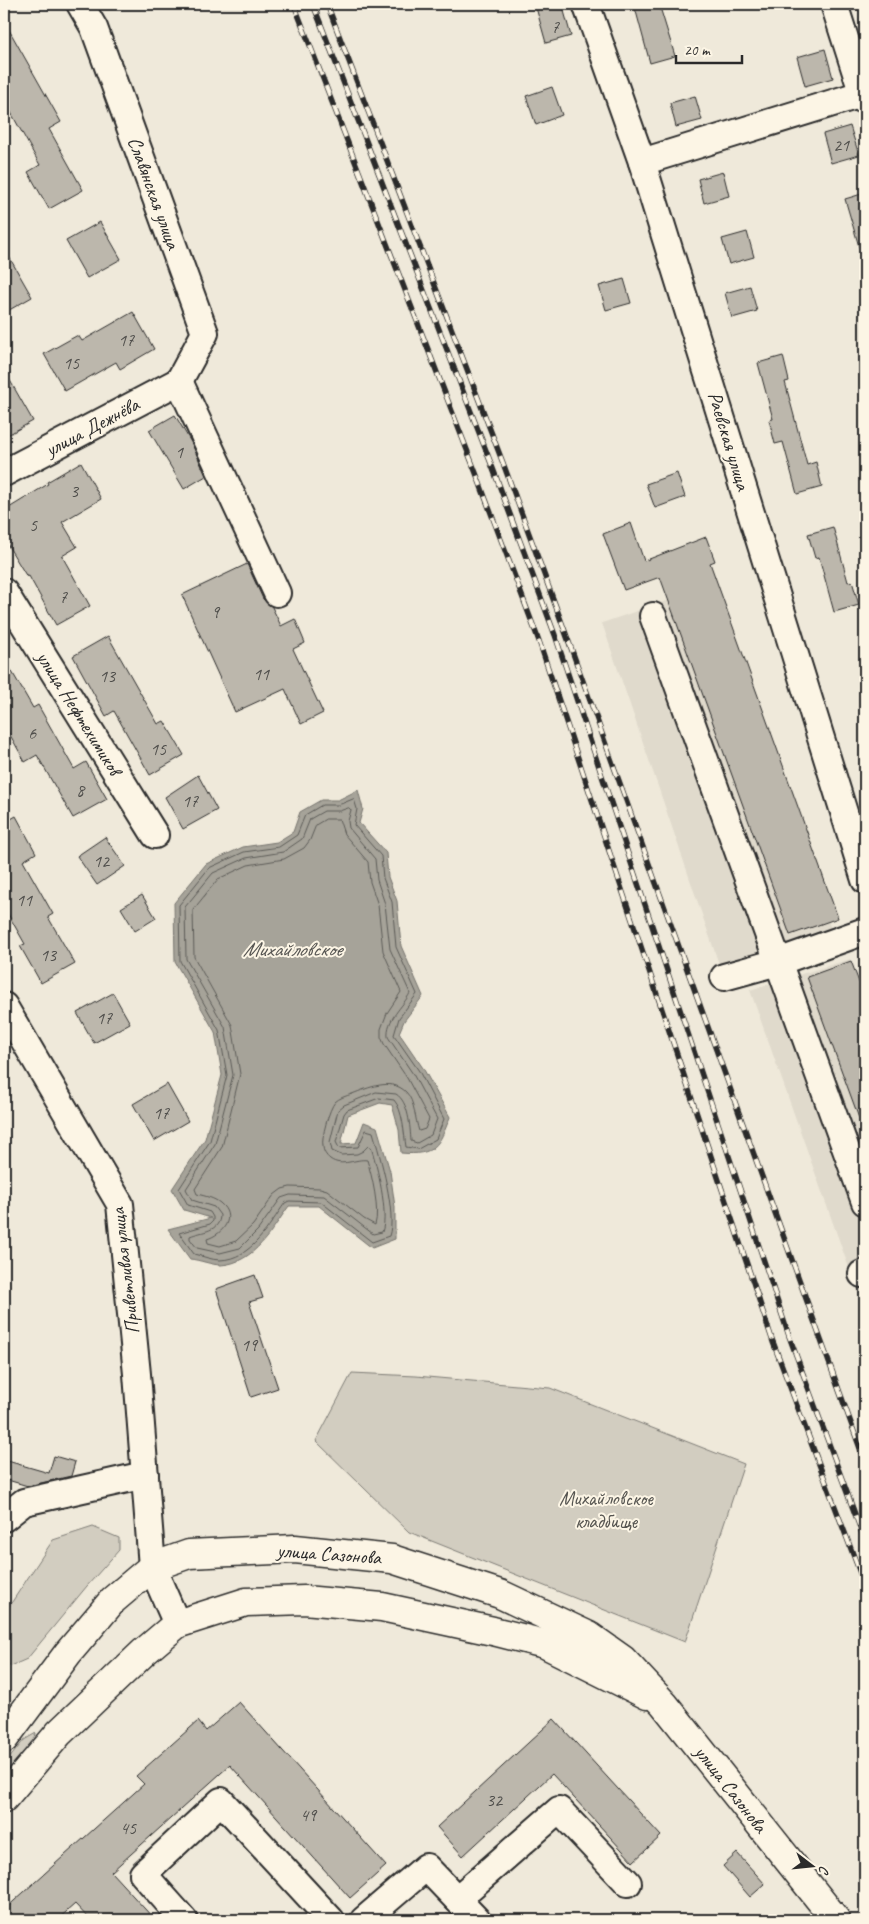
<svg xmlns="http://www.w3.org/2000/svg" width="869" height="1924" viewBox="0 0 869 1924" font-family="Caveat,sans-serif">
<style>
.built{fill:#e0dacc}
.green{fill:#d2cdc0;stroke:#7e7c76}
.water{fill:#a6a399;stroke:#75736d}
.lines{fill:none;stroke-linecap:round;stroke-linejoin:round}
.shore{stroke:#5c5b57;stroke-width:1}
.building{fill:#bcb7ac;stroke:#2b2b2b}
.minor-casing{stroke:#2b2b2b;stroke-width:30}
.major-casing{stroke:#2b2b2b;stroke-width:31}
.minor{stroke:#fcf5e5;stroke-width:26}
.major{stroke:#fcf5e5;stroke-width:28}
.rail-casing{stroke:#2b2b2b;stroke-width:5.5}
.rail{stroke:#fcf5e5;stroke-width:4;stroke-dasharray:11;stroke-linecap:butt}
.labels{text-anchor:middle;dominant-baseline:central;stroke-width:4;stroke-linejoin:round;paint-order:stroke}
.number-label{font-size:18px;fill:#4f4e4b}
.street-label{font-size:20px;fill:#2b2b2b;stroke:#fcf5e5}
.park-label{font-size:20px;fill:#555450;stroke:#fcf5e5}
.water-label{font-size:21px;font-style:italic;fill:#565552;stroke:#fcf5e5}
</style>
<rect width="100%" height="100%" fill="#efe9da"/>
<filter id="ink" filterUnits="userSpaceOnUse"><feTurbulence type="fractalNoise" baseFrequency=".02" numOctaves="2"/><feDisplacementMap in="SourceGraphic" scale="10" xChannelSelector="R" yChannelSelector="G"/><feConvolveMatrix kernelMatrix="1 2 1 2 8 2 1 2 1" color-interpolation-filters="sRGB"/></filter>
<g filter="url(#ink)">
<g class="built">
<polygon points="713,585 831,929 720,967 602,623"/>
<polygon points="850,959 865,1001 865,1313 750,990"/>
</g>
<g class="green">
<polygon points="352,1373 416,1376 550,1388 744,1464 685,1642 409,1532 316,1441"/>
<polygon points="93,1527 119,1538 119,1550 87,1586 27,1659 11,1666 4,1661 4,1614 53,1540"/>
<polygon points="36,1733 34,1743 4,1779 4,1765 24,1740"/>
</g>
<path class="water" d="M358,790l5,19 -4,14 27,30 2,24 9,24 4,45 22,50 -19,25 -5,12 24,35 27,49c-11,29 -15,39 -49,36l-2,-23 -7,-25 -12,-2 -32,12 -7,29 15,-1 8,-21 13,5 13,44 5,36v32l-23,9 -53,-42h-30c-17,23 -34,57 -68,59 -9,0 -21,-5 -31,-6l-22,-30 43,-11 -27,-8 -12,-21 33,-50 17,-64 -7,-43 -40,-70 -1,-59 32,-39 37,-17 34,-5 16,-10 7,-20 21,-12h17z"/>
<g class="lines">
<g class="shore">
<path d="M354,799l3,10 -3,16 27,31 2,22 9,24 4,45 21,47 -18,24 -5,17 25,36 25,48 -8,20 -18,10 -12,-2c-2,-13 -3,-37 -12,-47l-15,-2 -32,12 -3,4 -8,28 3,6 19,-1 8,-17 7,2c7,24 24,82 16,104l-17,6 -51,-40 -32,-1 -4,2c-16,22 -33,56 -65,57 -8,0 -18,-4 -26,-6l-15,-21 31,-9 3,-3v-4l-3,-5 -22,-7 -9,-16 31,-48 17,-66 -8,-45 -39,-69 -1,-56 30,-37 35,-16 35,-5 18,-12 8,-20 17,-10h16z"/>
<path d="M349,808l2,2 -3,11 1,7 26,31 2,21 8,24 5,45 20,44c-7,14 -24,26 -22,44l25,37 24,45 -6,16 -14,8 -6,-2c-1,-14 -2,-39 -15,-47l-20,-2 -32,13 -6,5 -8,32 2,9 9,4 16,-1 6,-3 5,-5 3,1c6,19 18,66 11,85l-9,2 -49,-38 -34,-1 -9,3 -23,32 -18,18 -20,5 -23,-5 -7,-9v-3c12,-5 30,-4 30,-21l-6,-8 -22,-7 -6,-11 29,-45 18,-69 -8,-48 -39,-68 -1,-52 28,-34 33,-15 37,-6 19,-13 8,-20 14,-8h15z"/>
<path d="M326,819h13l5,15 24,28 2,20 8,23 5,46 18,41 -14,21 -6,16v8l3,7 23,34 22,41 -4,10 -6,2c-4,-11 -4,-30 -13,-39 -15,-15 -38,-4 -54,2 -6,2 -13,4 -17,8 -6,7 -14,36 -12,44 0,5 3,10 7,13 12,9 26,-1 37,1 5,16 13,50 8,65l-11,-6 -37,-29 -7,-2 -30,-1 -8,2 -8,6 -21,30 -17,16 -16,5 -12,-3 -1,-4c16,-5 30,-22 13,-36 -6,-5 -15,-7 -23,-9l-2,-5 27,-42 18,-73 -8,-49 -38,-68 -1,-47 25,-31 30,-14 36,-6 20,-11 6,-8 6,-15z"/>
</g>
</g>
<g class="building">
<polygon points="535,4 562,4 571,36 546,43"/>
<polygon points="634,4 659,4 675,56 650,63"/>
<polygon points="4,21 61,122 49,129 83,190 49,209 28,172 40,165 4,100"/>
<polygon points="825,49 833,78 805,86 797,57"/>
<polygon points="552,87 562,115 536,125 526,96"/>
<polygon points="695,96 702,120 676,127 670,103"/>
<polygon points="850,126 859,155 831,163 823,134"/>
<polygon points="723,172 729,196 704,203 698,179"/>
<polygon points="865,193 865,250 860,250 845,199"/>
<polygon points="100,222 121,259 87,278 66,241"/>
<polygon points="747,232 754,257 729,264 722,239"/>
<polygon points="4,248 32,297 4,313"/>
<polygon points="624,279 631,303 606,310 599,286"/>
<polygon points="750,286 757,311 732,318 725,293"/>
<polygon points="133,312 154,349 120,369 116,362 65,391 44,354 78,335 82,341"/>
<polygon points="783,356 789,381 785,382 807,465 816,462 822,487 797,494 783,442 775,444 769,420 773,419 758,363"/>
<polygon points="4,370 33,421 4,437"/>
<polygon points="175,415 192,444 206,476 184,489 149,430"/>
<polygon points="81,462 101,499 62,522 77,547 62,556 90,606 56,625 29,576 27,577 4,539 4,511 48,484 47,482"/>
<polygon points="677,473 685,497 655,508 646,484"/>
<polygon points="631,523 644,561 706,537 715,561 710,563 838,918 790,935 660,577 624,590 603,534"/>
<polygon points="833,527 848,582 852,581 859,605 834,612 819,557 815,558 808,534"/>
<polygon points="247,564 263,599 272,607 281,626 295,619 305,643 293,649 323,713 301,724 285,689 235,712 182,595"/>
<polygon points="108,636 158,724 164,721 184,755 150,775 114,711 106,716 73,656"/>
<polygon points="4,658 33,708 38,705 74,769 86,762 107,799 73,818 37,755 25,762 4,724"/>
<polygon points="198,775 217,810 183,829 165,797"/>
<polygon points="16,816 36,853 23,861 53,914 48,917 75,964 41,983 20,946 25,944 4,907 4,823"/>
<polygon points="105,837 125,866 97,885 77,856"/>
<polygon points="142,895 156,918 135,931 121,908"/>
<polygon points="851,961 865,998 865,1128 863,1129 807,977"/>
<polygon points="113,993 130,1023 94,1043 77,1013"/>
<polygon points="167,1084 188,1121 154,1141 133,1104"/>
<polygon points="255,1275 263,1298 249,1302 278,1388 251,1397 216,1289"/>
<polygon points="54,1456 75,1462 71,1476 28,1486 4,1479 4,1460 49,1473"/>
<polygon points="239,1702 386,1866 350,1898 230,1765 111,1872 155,1920 90,1920 75,1904 57,1920 4,1920 4,1910 144,1784 136,1776 198,1721 206,1731"/>
<polygon points="554,1719 661,1836 633,1862 552,1774 463,1856 437,1827"/>
<polygon points="737,1853 765,1884 750,1897 723,1866"/>
</g>
<g class="lines">
<g class="minor-casing">
<g id="minor">
<polyline points="80,4 94,28 205,333 179,381"/>
<polyline points="586,4 642,162 865,880"/>
<polyline points="834,4 865,101"/>
<polyline points="642,162 865,93"/>
<polyline points="179,381 277,593"/>
<polyline points="4,473 179,381"/>
<polyline points="4,592 155,835"/>
<polyline points="653,616 865,1202"/>
<polyline points="724,977 778,962 865,931"/>
<polyline points="4,1006 120,1204 137,1374 152,1567 177,1624"/>
<polyline points="862,1274 865,1273"/>
<polyline points="4,1518 24,1502 145,1475"/>
<polyline points="457,1899 559,1810 628,1883"/>
<polyline points="184,1920 143,1874 221,1801 331,1920"/>
<polyline points="364,1920 426,1867 477,1920"/>
</g>
</g>
<g class="major-casing">
<g id="major">
<polyline points="4,1739 68,1653 113,1600 152,1567 189,1554 295,1549 392,1559 500,1594 589,1636 623,1660 664,1704 836,1920"/>
<polyline points="4,1798 59,1733 144,1652 177,1624 246,1602 304,1600 382,1607 493,1631 545,1644 647,1695"/>
</g>
</g>
<use href="#minor" class="minor"/>
<use href="#major" class="major"/>
<g class="rail-casing">
<g id="rail">
<polyline points="294,4 476,473 539,641 773,1342 865,1586"/>
<polyline points="313,4 492,466 555,635 789,1336 865,1541"/>
<polyline points="327,4 503,463 566,634 865,1462"/>
</g>
</g>
<use href="#rail" class="rail"/>
</g>
</g>
<g class="labels">
<g class="number-label">
<text x="555" y="27">7</text>
<text x="841" y="145">21</text>
<text x="126" y="340">17</text>
<text x="71" y="363">15</text>
<text x="179" y="452">1</text>
<text x="74" y="491">3</text>
<text x="33" y="525">5</text>
<text x="63" y="597">7</text>
<text x="215" y="612">9</text>
<text x="261" y="674">11</text>
<text x="107" y="676">13</text>
<text x="32" y="733">6</text>
<text x="158" y="749">15</text>
<text x="80" y="790">8</text>
<text x="190" y="801">17</text>
<text x="101" y="861">12</text>
<text x="24" y="900">11</text>
<text x="48" y="955">13</text>
<text x="104" y="1018">17</text>
<text x="161" y="1113">17</text>
<text x="249" y="1345">19</text>
<text x="494" y="1800">32</text>
<text x="308" y="1815">49</text>
<text x="128" y="1828">45</text>
</g>
<g class="street-label">
<text transform="translate(154 193) rotate(70)">Славянская улица</text>
<text transform="translate(92 427) rotate(-28)">улица Дежнёва</text>
<text transform="translate(729 441) rotate(73)">Раевская улица</text>
<text transform="translate(79 713) rotate(58)">улица Нефтехимиков</text>
<text transform="translate(125 1271) rotate(-97)">Приветливая улица</text>
<text transform="translate(329 1554) rotate(4)">улица Сазонова</text>
<text transform="translate(731 1789) rotate(52)">улица Сазонова</text>
</g>
<g class="park-label">
<text x="606" y="1498">Михайловское<tspan x="606" dy="23">кладбище</tspan></text>
</g>
<g class="water-label">
<text x="292" y="949">Михайловское</text>
</g>
</g>
<rect width="869" height="1924" fill="none" stroke="#fcf5e5" stroke-width="20"/>
<rect x="10" y="10" width="849" height="1904" fill="none" stroke="#2b2b2b" stroke-width="2" filter="url(#ink)"/>
<g transform="translate(812 1866) rotate(106)" stroke="#fcf5e5" stroke-width="4" paint-order="stroke">
<path d="M0-4L9 19L0 12L-9 19Z" fill="#2b2b2b"/>
<text y="-8" font-size="14" font-weight="bold" text-anchor="middle" fill="#2b2b2b">С</text>
</g>
<path d="M676 55v8h66v-8" fill="none" stroke="#2b2b2b" stroke-width="2.5"/>
<text x="684" y="55" font-size="15" fill="#2b2b2b" stroke="#fcf5e5" stroke-width="4" paint-order="stroke">20 m</text>
</svg>
